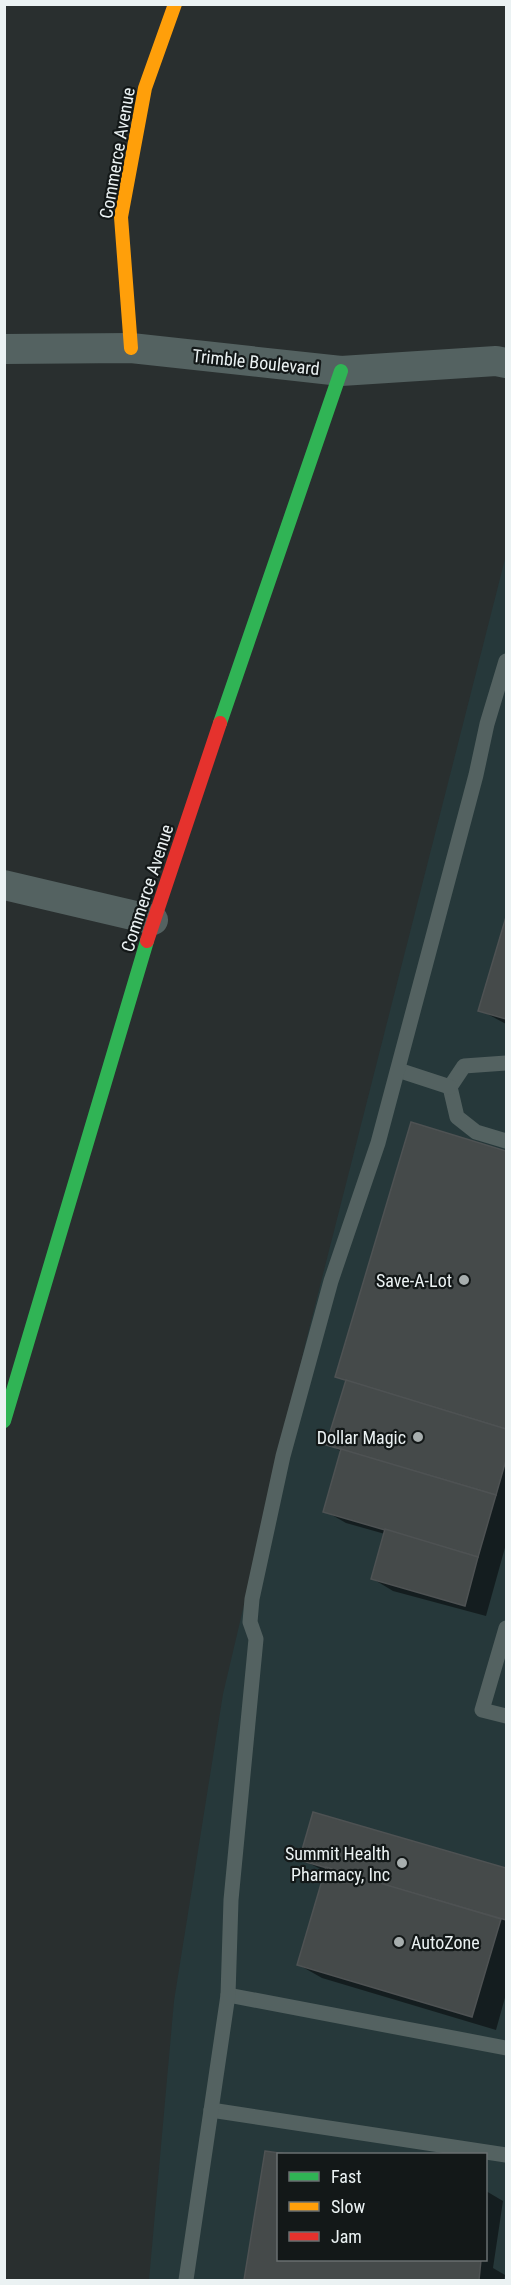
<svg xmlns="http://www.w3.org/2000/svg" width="511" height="2285" viewBox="0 0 511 2285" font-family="'Roboto Condensed',sans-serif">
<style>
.built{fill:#26383a;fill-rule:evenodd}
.shadow{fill:#0007}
.building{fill:#454a4a;stroke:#4e5253;stroke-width:1.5}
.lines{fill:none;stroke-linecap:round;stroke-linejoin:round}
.lane{stroke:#546261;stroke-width:15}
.street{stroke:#546261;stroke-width:30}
.fast{stroke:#30b455;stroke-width:14}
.slow{stroke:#ff9f0a;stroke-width:14}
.jam{stroke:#e5322d;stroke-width:14}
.poi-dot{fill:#a7aeae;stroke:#131818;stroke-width:2}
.labels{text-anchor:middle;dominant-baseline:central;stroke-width:4.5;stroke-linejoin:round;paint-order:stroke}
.street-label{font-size:18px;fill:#ebf2f3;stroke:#131818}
.poi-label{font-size:18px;fill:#ebf2f3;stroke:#131818;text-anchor:end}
</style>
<rect width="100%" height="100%" fill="#292f2f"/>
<path class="built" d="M506,555v1725h-357l25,-279 49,-307 83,-353zM278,2154h208v106h-208z"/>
<g class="shadow">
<polygon points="506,922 506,1024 480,1010"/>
<polygon points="412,1124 506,1152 506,1544 486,1616 393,1591 373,1579 385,1534 346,1523 325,1511 342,1452 328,1444 347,1382 337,1376"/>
<polygon points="314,1814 506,1870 506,1994 496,2030 322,1978 299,1965 326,1872 301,1859"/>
<polygon points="266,2153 278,2155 278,2260 486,2260 486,2191 503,2201 493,2268 505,2275 504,2280 246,2280"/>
</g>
<g class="building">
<polygon points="506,917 506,1019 478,1011"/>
<polygon points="411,1122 506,1151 506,1429 335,1377"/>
<polygon points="346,1380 506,1429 506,1460 496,1495 326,1445"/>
<polygon points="341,1449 496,1495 478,1557 323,1512"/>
<polygon points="385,1529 478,1557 465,1606 371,1579"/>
<polygon points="313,1812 506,1868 506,1920 299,1860"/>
<polygon points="326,1867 501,1919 472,2017 297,1965"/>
<polygon points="265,2151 286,2154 278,2154 278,2260 481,2260 479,2280 244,2280"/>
</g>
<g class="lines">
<g class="lane">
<polyline points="506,1063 464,1066 450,1087 457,1117 476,1132 506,1141"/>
<polyline points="398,1070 450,1087"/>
<polyline points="506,1628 482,1710 506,1716"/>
<polyline points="228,1995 506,2048"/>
<polyline points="211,2110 506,2155"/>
<polyline points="186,2280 228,1995 231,1900 256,1639 250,1622 252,1599 283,1456 331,1281 378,1143 476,775 487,724 506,661"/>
</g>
<g class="street">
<polyline points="4,349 131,348 341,371 496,361 506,363"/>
<polyline points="4,885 153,920"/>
</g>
<g class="fast">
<polyline points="220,723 341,371"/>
<polyline points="4,1421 147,941"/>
</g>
<polyline class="slow" points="131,348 121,217 145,88 175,4"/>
<polyline class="jam" points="147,941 220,723"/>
</g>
<g class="poi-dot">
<circle cx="464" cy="1280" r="6"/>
<circle cx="418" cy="1437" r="6"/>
<circle cx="402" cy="1863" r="6"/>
<circle cx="399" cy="1942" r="6"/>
</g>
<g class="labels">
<g class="street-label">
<text transform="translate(117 153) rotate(-80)">Commerce Avenue</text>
<text transform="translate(256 362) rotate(6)">Trimble Boulevard</text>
<text transform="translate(147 888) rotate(-72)">Commerce Avenue</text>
</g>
<g class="poi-label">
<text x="452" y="1280">Save-A-Lot</text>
<text x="406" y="1437">Dollar Magic</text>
<text x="390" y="1853">Summit Health<tspan x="390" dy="21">Pharmacy, Inc</tspan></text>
<text x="411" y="1942" text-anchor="start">AutoZone</text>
</g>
</g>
<rect width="511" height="2285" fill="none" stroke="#ebf2f3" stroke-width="12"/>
<rect x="277" y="2153" width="210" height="108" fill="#131818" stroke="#696f70" stroke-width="1.5"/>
<rect x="289" y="2172" width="30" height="9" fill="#30b455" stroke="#696f70" stroke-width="1.5"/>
<text x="331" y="2183" font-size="18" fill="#ebf2f3">Fast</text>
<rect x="289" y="2202" width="30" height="9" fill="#ff9f0a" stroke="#696f70" stroke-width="1.5"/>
<text x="331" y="2213" font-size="18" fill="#ebf2f3">Slow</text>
<rect x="289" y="2232" width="30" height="9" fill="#e5322d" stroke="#696f70" stroke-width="1.5"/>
<text x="331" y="2243" font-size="18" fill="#ebf2f3">Jam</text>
</svg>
